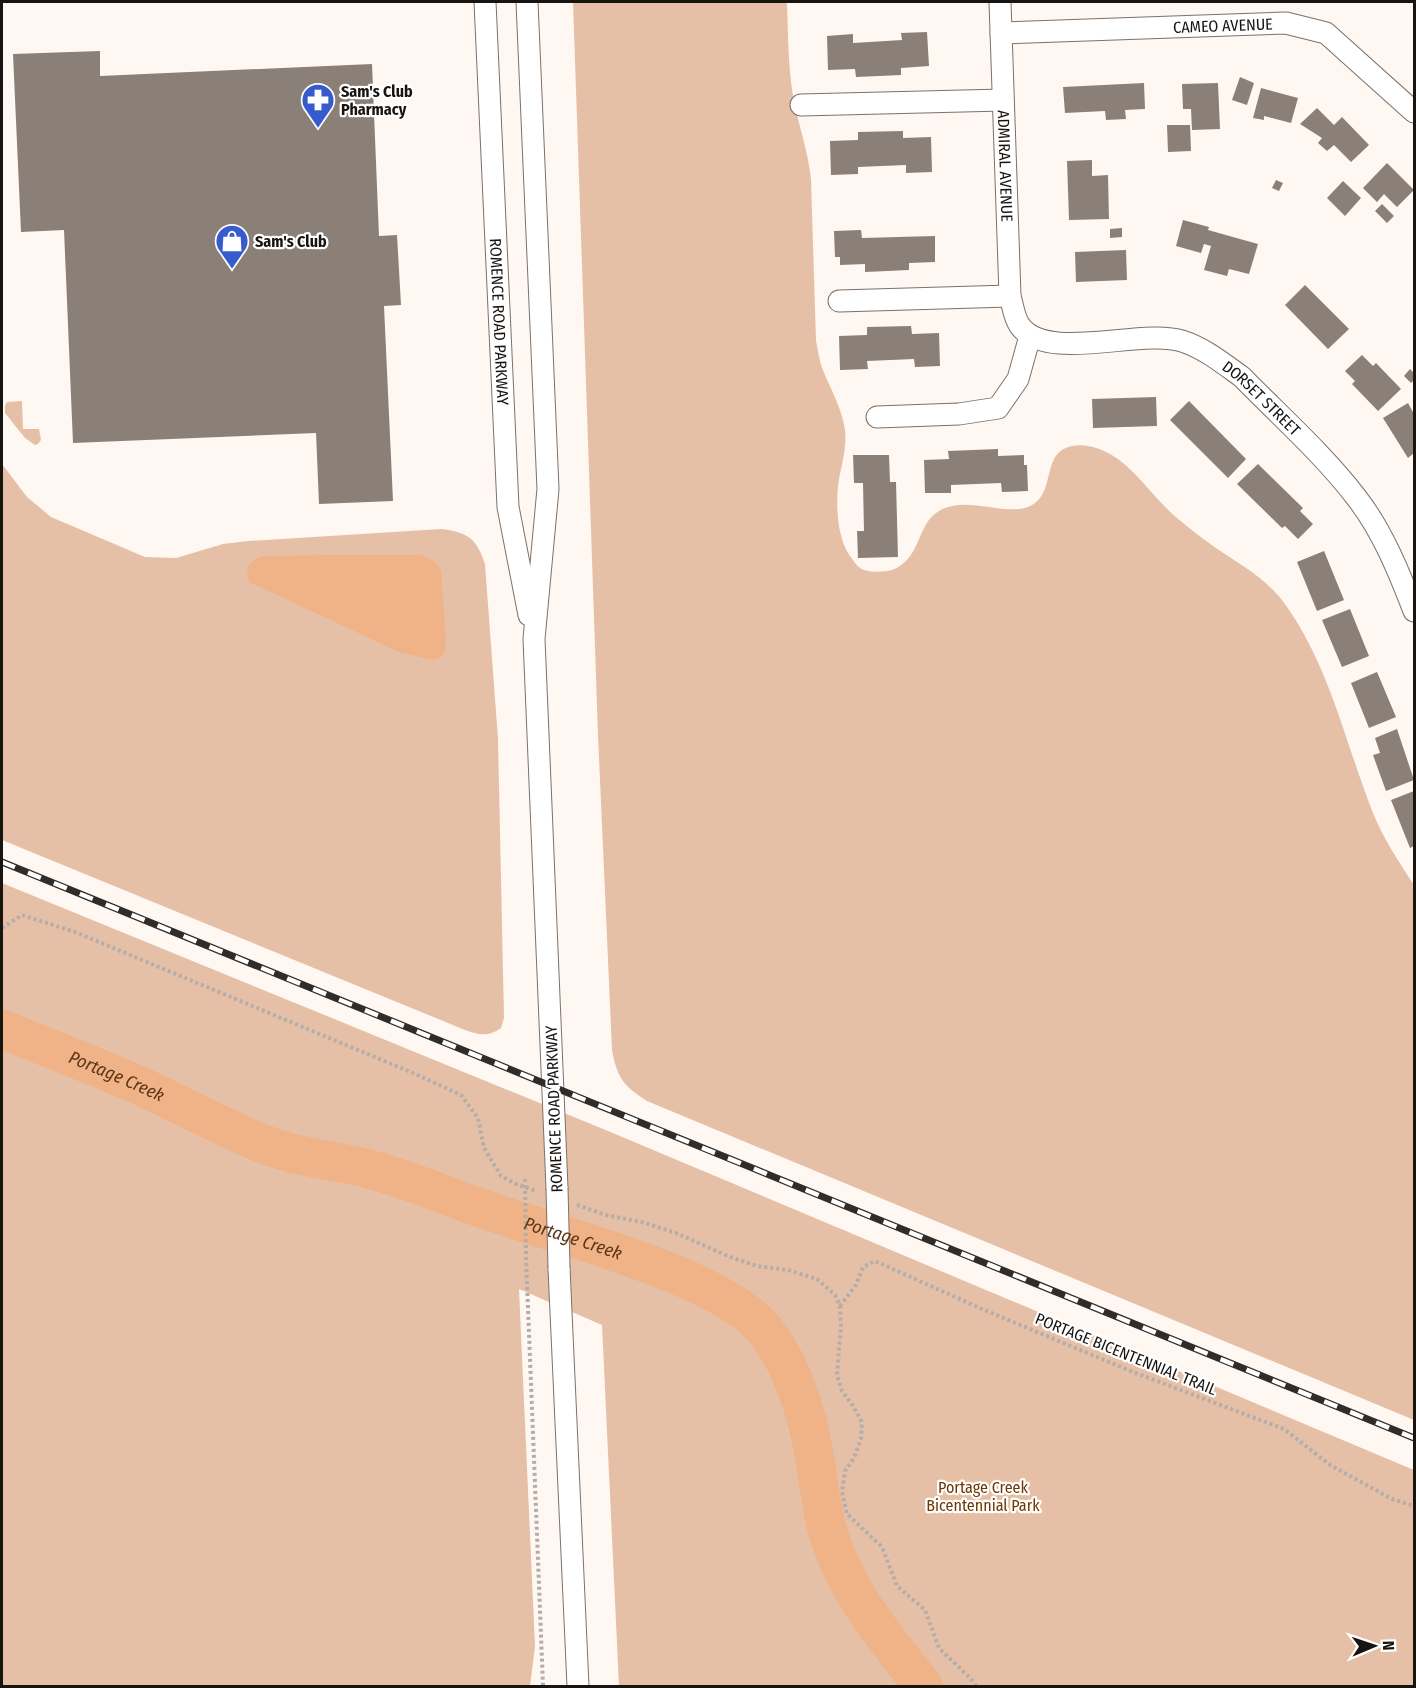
<svg xmlns="http://www.w3.org/2000/svg" width="1416" height="1688" viewBox="0 0 1416 1688" font-family="'Fira Sans Condensed',sans-serif">
<style>
.green{fill:#e6c0a6}
.water{fill:#efb387}
.lines{fill:none;stroke-linecap:round;stroke-linejoin:round}
.river{stroke:#efb387;stroke-width:39}
.building{fill:#8b8078}
.minor-casing{stroke:#7c716a;stroke-width:23}
.path{stroke:#b4ada9;stroke-width:4;stroke-dasharray:3 3;stroke-linecap:butt}
.minor{stroke:#fff;stroke-width:21}
.rail-casing{stroke:#302c29;stroke-width:7}
.rail{stroke:#fff;stroke-width:4.5;stroke-dasharray:14;stroke-linecap:butt}
.minor-bridge-casing{stroke:#7c716a;stroke-width:23;stroke-linecap:butt}
.path-bridge{stroke:#b4ada9;stroke-width:4;stroke-dasharray:3 3;stroke-linecap:butt}
.minor-bridge{stroke:#fff;stroke-width:21}
.labels{text-anchor:middle;dominant-baseline:central;stroke-width:4.5;stroke-linejoin:round;paint-order:stroke}
.street-label{font-size:16px;fill:#181411;stroke:#fff}
.poi-label{font-size:16px;font-weight:bold;fill:#181411;stroke:#fff;text-anchor:start}
.park-label{font-size:16px;fill:#6d3700;stroke:#fff}
.water-label{font-size:18px;font-style:italic;fill:#5e3616;stroke:#fff}
</style>
<rect width="100%" height="100%" fill="#fff7f2"/>
<g class="green">
<path d="M573,2h214c1,31 1,63 6,94 5,28 15,54 18,83l5,162c2,9 3,18 6,27 8,20 20,40 23,62 2,20 -4,36 -7,55 -2,24 -1,56 15,75 2,3 4,6 7,8 7,5 24,4 32,2 30,-11 24,-46 47,-59 29,-18 73,10 96,-8 20,-15 7,-51 37,-57 11,-2 21,0 32,5 28,12 49,47 73,67 13,11 26,21 39,30 25,17 51,31 69,56 45,63 60,138 88,209 10,25 26,49 41,72v535l-767,-319c-24,-15 -30,-24 -35,-51l-14,-315z"/>
<polygon points="22,401 23,429 39,429 41,440 38,444 35,445 25,438 5,413 5,406 7,402"/>
<path d="M2,464l25,33 24,20 94,40 31,1 47,-14 25,-3 193,-12c27,3 36,10 44,35l13,175 6,279 -3,10c-13,9 -22,7 -36,2l-463,-190z"/>
<polygon points="2,883 608,1131 1414,1470 1414,1686 619,1686 602,1325 519,1289 535,1646 530,1686 2,1686"/>
</g>
<path class="water" d="M329,555h92c10,4 17,6 20,17l5,68 -2,13 -5,5 -7,2 -33,-8 -150,-70 -2,-14 8,-9 8,-3z"/>
<g class="lines">
<path class="river" id="s1" d="M2,1029c45,19 91,36 136,56 43,19 84,43 128,60 31,12 63,15 95,22 46,11 89,31 134,46 67,24 231,64 272,120 22,29 35,66 43,101 7,30 9,61 16,91 17,65 58,110 97,161"/>
</g>
<g class="building">
<polygon points="927,32 929,66 901,68 901,75 856,77 855,69 828,70 827,36 853,34 853,43 902,40 901,33"/>
<polygon points="100,51 100,76 372,64 379,236 397,235 401,305 384,306 393,501 319,504 316,433 73,443 64,230 21,232 13,54"/>
<polygon points="1240,77 1254,83 1247,105 1232,100"/>
<polygon points="1144,83 1145,109 1125,110 1126,119 1106,120 1105,111 1065,113 1063,87"/>
<polygon points="1218,83 1220,129 1192,130 1191,109 1183,109 1182,84"/>
<polygon points="1261,88 1298,98 1291,123 1264,116 1264,120 1253,118"/>
<polygon points="1317,108 1334,125 1342,117 1369,145 1351,162 1334,145 1327,151 1318,143 1322,138 1300,124"/>
<polygon points="1167,125 1190,125 1191,151 1168,152"/>
<polygon points="903,131 903,138 931,137 932,172 906,173 906,165 858,167 858,174 831,175 830,141 858,140 858,132"/>
<polygon points="1092,160 1092,176 1108,175 1109,219 1069,220 1067,161"/>
<polygon points="1387,163 1414,190 1397,207 1384,194 1377,202 1363,188"/>
<polygon points="1276,180 1283,183 1279,191 1272,188"/>
<polygon points="1343,181 1361,198 1345,216 1327,198"/>
<polygon points="1382,204 1394,216 1387,223 1375,211"/>
<polygon points="1183,220 1209,227 1208,230 1258,244 1249,274 1229,269 1227,276 1204,270 1211,246 1204,244 1201,253 1176,246"/>
<polygon points="1122,228 1122,237 1110,238 1110,229"/>
<polygon points="861,230 862,238 935,236 935,262 909,263 909,270 865,272 865,264 840,265 840,257 835,257 834,231"/>
<polygon points="1126,250 1127,280 1076,282 1075,252"/>
<polygon points="1305,285 1349,329 1328,349 1285,305"/>
<polygon points="911,326 912,334 939,333 940,366 915,367 914,359 867,361 868,369 840,370 839,336 867,335 867,327"/>
<polygon points="1362,355 1373,366 1376,363 1401,389 1378,411 1352,384 1355,381 1345,371"/>
<polygon points="1410,369 1414,373 1414,380 1411,383 1404,376"/>
<polygon points="1156,397 1157,426 1093,428 1092,399"/>
<polygon points="1189,401 1246,459 1228,478 1170,420"/>
<polygon points="1408,403 1414,414 1414,453 1408,458 1383,418"/>
<polygon points="998,449 998,456 1024,455 1024,465 1027,465 1028,491 1002,492 1001,483 951,485 951,493 925,493 924,460 949,459 948,451"/>
<polygon points="853,455 889,455 890,482 896,482 898,557 858,558 857,531 864,531 863,483 854,483"/>
<polygon points="1258,464 1303,508 1300,511 1313,524 1298,539 1285,526 1282,528 1237,484"/>
<polygon points="1324,551 1344,600 1317,611 1297,562"/>
<polygon points="1350,609 1369,656 1342,667 1322,620"/>
<polygon points="1377,672 1396,717 1369,728 1351,683"/>
<polygon points="1397,729 1414,780 1386,791 1373,755 1380,753 1375,738"/>
<polygon points="1414,791 1414,846 1410,848 1391,800"/>
</g>
<g class="lines">
<g class="minor-casing">
<g id="minor">
<path id="s2" d="M485,2l23,505 21,108"/>
<polyline points="527,2 548,489 534,639 557,1188"/>
<path id="s3" d="M1000,2l10,294c3,10 4,22 10,30 27,37 121,2 162,15 22,7 42,23 60,36 37,38 82,78 114,120 26,33 43,75 58,114"/>
<path id="s4" d="M1001,33l285,-10 40,10 88,79"/>
<polyline points="801,105 1003,100"/>
<polyline points="839,301 1010,296"/>
<polyline points="877,417 959,414 998,408 1018,379 1030,336"/>
<polyline points="559,1268 578,1686"/>
</g>
</g>
<g class="path">
<polyline points="2,928 22,915 75,932 413,1073 461,1095 478,1118 484,1148 501,1176 516,1184 536,1191"/>
<polyline points="577,1205 606,1215 642,1222 676,1233 730,1257 757,1266 788,1270 817,1279 835,1295 840,1306 841,1326 837,1375 842,1391 853,1406 862,1422 861,1439 854,1458 845,1471 842,1492 847,1514 882,1547 897,1586 925,1610 939,1648 971,1679 976,1686"/>
<polyline points="526,1257 543,1686"/>
<polyline points="840,1306 856,1285 863,1267 875,1261 982,1309 1133,1372 1284,1429 1330,1465 1392,1499 1414,1506"/>
</g>
<use href="#minor" class="minor"/>
<g class="rail-casing">
<polyline id="rail" points="2,862 1414,1438"/>
</g>
<use href="#rail" class="rail"/>
<g class="minor-bridge-casing">
<polyline id="minor-bridge" points="557,1188 559,1268"/>
</g>
<polyline class="path-bridge" points="525,1179 526,1257"/>
<use href="#minor-bridge" class="minor-bridge"/>
</g>
<defs>
<g id="pharmacy-pin" transform="scale(1.725)"><path d="M0 17L-7.5 6A9.5 9.5 0 1 1 7.5 6Z" fill="#375bcc" stroke="#fff"/><path d="M-2-6h4v4h4v4h-4v4h-4v-4h-4v-4h4Z" fill="#fff"/></g>
<g id="shop-pin" transform="scale(1.725)"><path d="M0 17L-7.5 6A9.5 9.5 0 1 1 7.5 6Z" fill="#375bcc" stroke="#fff"/><path d="M-5-2.5h2.3a2.7 3.5 0 0 1 5.4 0H5L5.5 6h-11ZM-1.5-2.5h3a1.5 2.3 0 0 0-3 0Z" fill="#fff"/></g>
</defs>
<g fill-rule="evenodd">
<use href="#pharmacy-pin" x="318" y="100"/>
<use href="#shop-pin" x="232" y="241"/>
</g>
<g class="labels">
<g class="street-label">
<text stroke="none"><textPath href="#s4" startOffset="222">CAMEO AVENUE</textPath></text>
<text stroke="none"><textPath href="#s3" startOffset="164">ADMIRAL AVENUE</textPath></text>
<text stroke="none"><textPath href="#s2" startOffset="320">ROMENCE ROAD PARKWAY</textPath></text>
<text stroke="none"><textPath href="#s3" startOffset="592">DORSET STREET</textPath></text>
<text transform="translate(554 1109) rotate(-92)">ROMENCE ROAD PARKWAY</text>
<text transform="translate(1126 1354) rotate(22)">PORTAGE BICENTENNIAL TRAIL</text>
</g>
<g class="poi-label">
<text x="341" y="91">Sam's Club<tspan x="341" dy="18">Pharmacy</tspan></text>
<text x="255" y="241">Sam's Club</text>
</g>
<g class="park-label">
<text x="983" y="1487">Portage Creek<tspan x="983" dy="18">Bicentennial Park</tspan></text>
</g>
<g class="water-label">
<text stroke="none"><textPath href="#s1" startOffset="124">Portage Creek</textPath></text>
<text stroke="none"><textPath href="#s1" startOffset="610">Portage Creek</textPath></text>
</g>
</g>
<rect width="1416" height="1688" fill="none" stroke="#181411" stroke-width="6"/>
<g transform="translate(1374 1646) rotate(88)" stroke="#ffffff" stroke-width="4.5" paint-order="stroke">
<path d="M0-4.5L10 22L0 15L-10 22Z" fill="#181411"/>
<text y="-9" font-size="16" font-weight="bold" text-anchor="middle" fill="#181411">N</text>
</g>
</svg>
